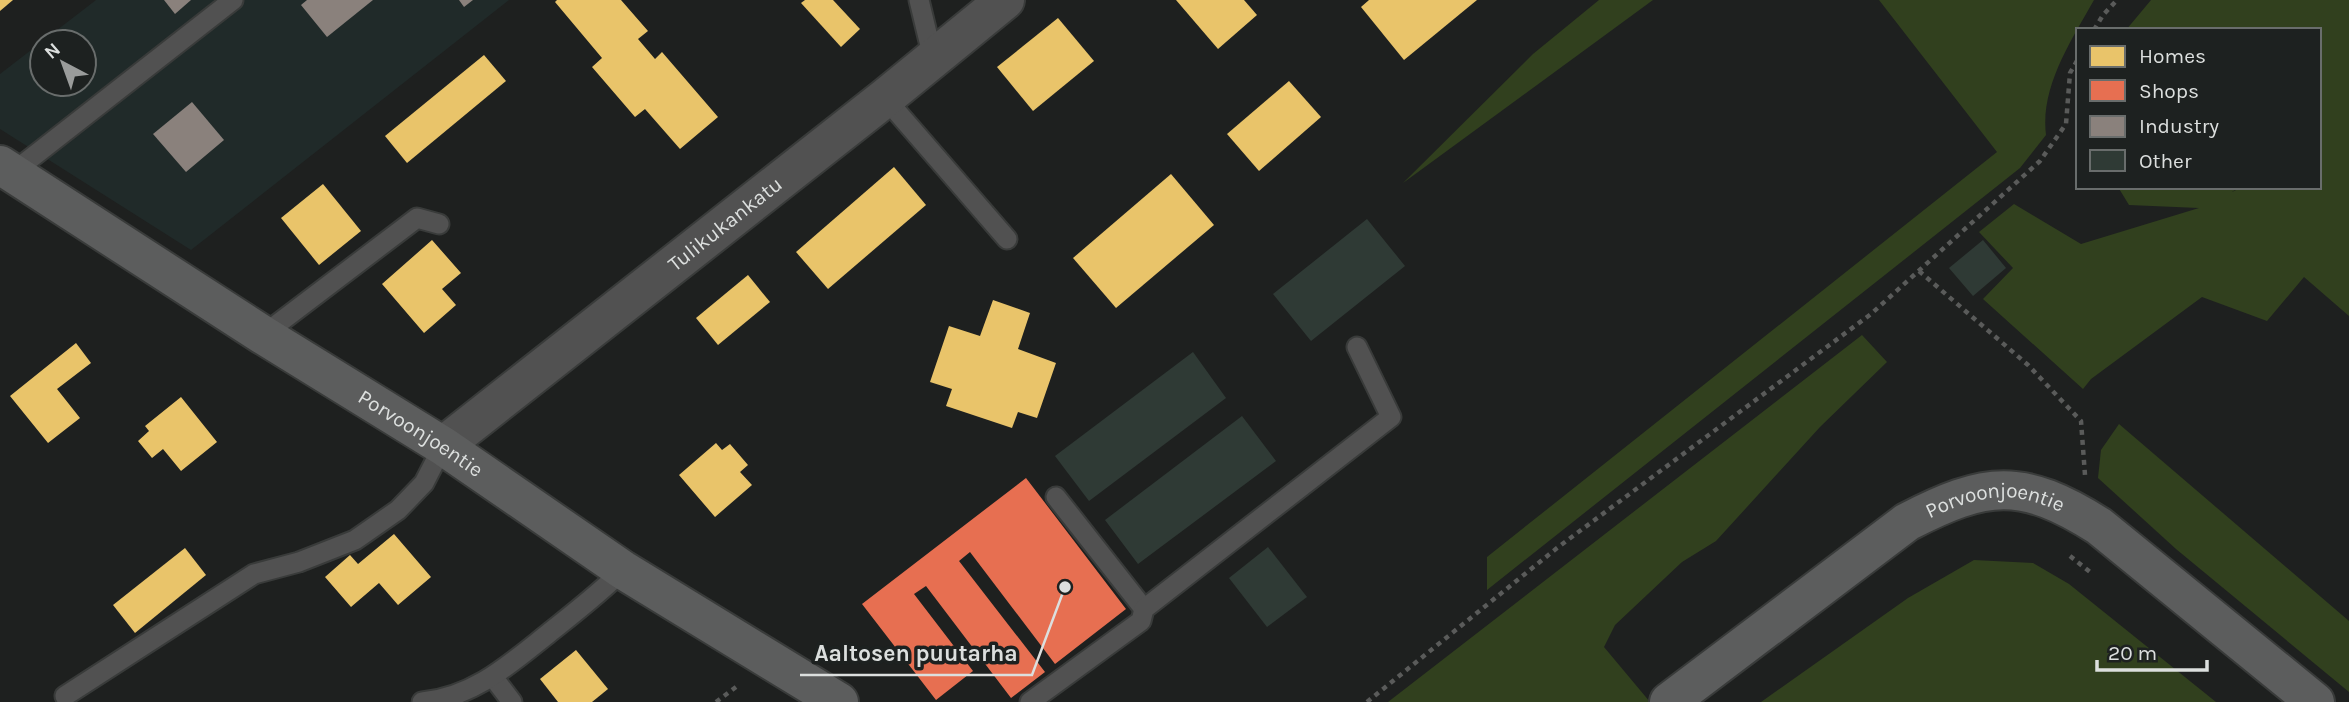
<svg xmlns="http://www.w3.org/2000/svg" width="2349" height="702" viewBox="0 0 2349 702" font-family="Karla,sans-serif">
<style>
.built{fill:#202a29;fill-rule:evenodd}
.green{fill:#31401e}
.homes{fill:#e9c46a}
.shops{fill:#e76f51}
.industry{fill:#8a817c}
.building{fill:#2f3a35}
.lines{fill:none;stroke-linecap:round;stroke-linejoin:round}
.lane-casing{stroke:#393b3a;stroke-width:23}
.street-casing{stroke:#393b3a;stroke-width:42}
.secondary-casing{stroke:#393b3a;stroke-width:42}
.path{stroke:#5a5b5a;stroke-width:4.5;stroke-dasharray:5 5;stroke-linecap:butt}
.lane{stroke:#515151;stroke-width:19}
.street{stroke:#515151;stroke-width:38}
.secondary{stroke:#5c5d5d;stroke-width:38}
.labels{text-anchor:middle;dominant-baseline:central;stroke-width:7;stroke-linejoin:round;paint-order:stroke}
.street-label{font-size:21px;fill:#dcdfde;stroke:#1d2120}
.leader{fill:none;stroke:#dcdfde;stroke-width:2.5}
.callout-dot{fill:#dcdfde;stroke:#1d2120;stroke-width:2.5}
.callout-label{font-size:23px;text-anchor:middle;font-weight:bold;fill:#dcdfde;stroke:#1d2120;stroke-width:7;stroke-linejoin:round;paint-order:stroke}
</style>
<rect width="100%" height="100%" fill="#1e201f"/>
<path class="built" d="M96,0h413l-318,250 -191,-121v-55zM42,42h42v42h-42z"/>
<g class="green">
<polygon points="1599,0 1653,0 1403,183 1533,54"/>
<path d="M1879,0h215c-23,41 -54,87 -48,135l-26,33 -533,422v-33l510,-405z"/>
<polygon points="2151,0 2349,0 2349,316 2304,277 2267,321 2202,297 2091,379 2083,389 1983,299 2013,268 1979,232 2014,204 2081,244 2199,208 2129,205 2118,187 2239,187 2232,192 2242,187 2319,187 2319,30 2126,30"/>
<polygon points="1862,335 1887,362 1820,427 1716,541 1682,562 1615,625 1604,647 1650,702 1388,702"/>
<polygon points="2119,424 2349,621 2349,692 2176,549 2098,478 2101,450"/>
<polygon points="1974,560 2033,563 2069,584 2216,702 1761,702 1908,598"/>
</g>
<g class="homes">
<polygon points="0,0 13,0 0,11"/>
<polygon points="557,0 621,0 648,31 638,39 655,59 662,52 718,117 680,149 645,109 635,117 592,67 602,58 555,2"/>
<polygon points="805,0 833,0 860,29 841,47 801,3"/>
<polygon points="1176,0 1244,0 1257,15 1218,49"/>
<polygon points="1369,0 1477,0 1404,60 1361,7"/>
<polygon points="1058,18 1094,61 1033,111 997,67"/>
<polygon points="484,55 506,81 407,163 385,136"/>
<polygon points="1289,81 1321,117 1259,171 1227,134"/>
<polygon points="894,167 926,205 828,289 796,252"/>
<polygon points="1171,174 1214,225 1116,308 1073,258"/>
<polygon points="323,184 361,231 319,265 281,218"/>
<polygon points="432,240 461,273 442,289 456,305 424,333 382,284"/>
<polygon points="748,275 770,302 718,345 696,318"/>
<polygon points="993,300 1030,313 1018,349 1056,363 1037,418 1018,412 1012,428 946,406 952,389 930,382 949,326 980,336"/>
<polygon points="76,343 91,363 57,389 80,418 48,443 10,396"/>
<polygon points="181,397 217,442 181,471 163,449 152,458 138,441 149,431 145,426"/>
<polygon points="716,443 722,450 730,444 748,465 740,472 752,485 715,517 679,475"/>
<polygon points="394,534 431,577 398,605 379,583 351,607 325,577 350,555 358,564"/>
<polygon points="185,548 206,575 135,633 113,605"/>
<polygon points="576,650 608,689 592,702 558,702 540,679"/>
</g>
<polygon class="shops" points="1026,478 1126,609 1055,664 970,552 959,561 1045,672 1011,698 926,586 914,594 973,671 936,700 862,604"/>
<g class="industry">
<polygon points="164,0 191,0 175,14"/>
<polygon points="307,0 373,0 327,37 301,5"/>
<polygon points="459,0 473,0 464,7"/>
<polygon points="192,102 224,140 186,172 153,134"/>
</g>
<g class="building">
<polygon points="1367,219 1405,266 1311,341 1273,294"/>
<polygon points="1983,240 2006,268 1973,296 1949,268"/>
<polygon points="1193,352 1226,398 1089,501 1055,456"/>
<polygon points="1242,416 1276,461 1138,564 1105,520"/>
<polygon points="1268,547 1307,597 1267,627 1229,578"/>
</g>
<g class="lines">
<g class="lane-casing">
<g id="lane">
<polyline points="919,0 933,58"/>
<polyline points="885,98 1007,239"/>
<polyline points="12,173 233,0"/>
<polyline points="263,335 417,218 439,224"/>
<polyline points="1056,497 1144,609"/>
<polyline points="493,677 512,702"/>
<polyline points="65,696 254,574 299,562 355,540 398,510 424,483 443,446"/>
<path d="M422,702c52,-5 88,-38 127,-69 25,-20 51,-40 74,-63"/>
<polyline points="1030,702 1141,621 1144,609 1391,417 1357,347"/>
</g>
</g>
<g class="street-casing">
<g id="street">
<path id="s1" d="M443,446l442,-348 120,-98"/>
</g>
</g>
<g class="secondary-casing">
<g id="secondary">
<path id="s2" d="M0,165l263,170 180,111 180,124 216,132"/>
<path id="s3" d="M1669,702l238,-180c79,-41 115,-45 192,4l216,176"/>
</g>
</g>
<g class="path">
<polyline points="2094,30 2103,15 2117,0"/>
<polyline points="1919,271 2028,365 2081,421 2085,475"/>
<polyline points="2070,556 2090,572"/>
<polyline points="716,702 740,684"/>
<polyline points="1367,702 1557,548 1871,314 2040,161 2066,124 2070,73 2078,59"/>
</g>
<use href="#lane" class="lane"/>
<use href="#street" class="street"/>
<use href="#secondary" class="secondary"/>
</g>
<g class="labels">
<g class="street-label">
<text stroke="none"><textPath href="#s1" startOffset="359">Tulikukankatu</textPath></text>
<text stroke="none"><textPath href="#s2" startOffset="499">Porvoonjoentie</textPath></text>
<text stroke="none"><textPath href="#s3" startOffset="392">Porvoonjoentie</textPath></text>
</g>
</g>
<path class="leader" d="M1065 587L1032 675H800"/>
<circle class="callout-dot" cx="1065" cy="587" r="7"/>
<g class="callout-label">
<text x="916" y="661">Aaltosen puutarha</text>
</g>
<rect x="2076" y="28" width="245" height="161" fill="#1d2120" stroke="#696d6c" stroke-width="2"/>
<rect x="2090" y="46" width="35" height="21" fill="#e9c46a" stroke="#696d6c" stroke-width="2"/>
<text x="2139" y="63" font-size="21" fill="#dcdfde">Homes</text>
<rect x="2090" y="80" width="35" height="21" fill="#e76f51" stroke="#696d6c" stroke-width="2"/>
<text x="2139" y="98" font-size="21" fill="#dcdfde">Shops</text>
<rect x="2090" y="116" width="35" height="21" fill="#8a817c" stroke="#696d6c" stroke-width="2"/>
<text x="2139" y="133" font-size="21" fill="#dcdfde">Industry</text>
<rect x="2090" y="150" width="35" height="21" fill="#2f3a35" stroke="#696d6c" stroke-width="2"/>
<text x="2139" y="168" font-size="21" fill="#dcdfde">Other</text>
<g transform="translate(63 63) rotate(319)"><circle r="33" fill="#1d2120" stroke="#696d6c" stroke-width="2"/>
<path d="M0-5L12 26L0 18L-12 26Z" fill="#9a9c9b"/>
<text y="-10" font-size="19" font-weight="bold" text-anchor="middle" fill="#dcdfde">N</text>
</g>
<path d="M2097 660v10h110v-10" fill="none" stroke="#dcdfde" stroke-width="3.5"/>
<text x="2108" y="660" font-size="21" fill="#dcdfde" stroke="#1d2120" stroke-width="5" paint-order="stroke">20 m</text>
</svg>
